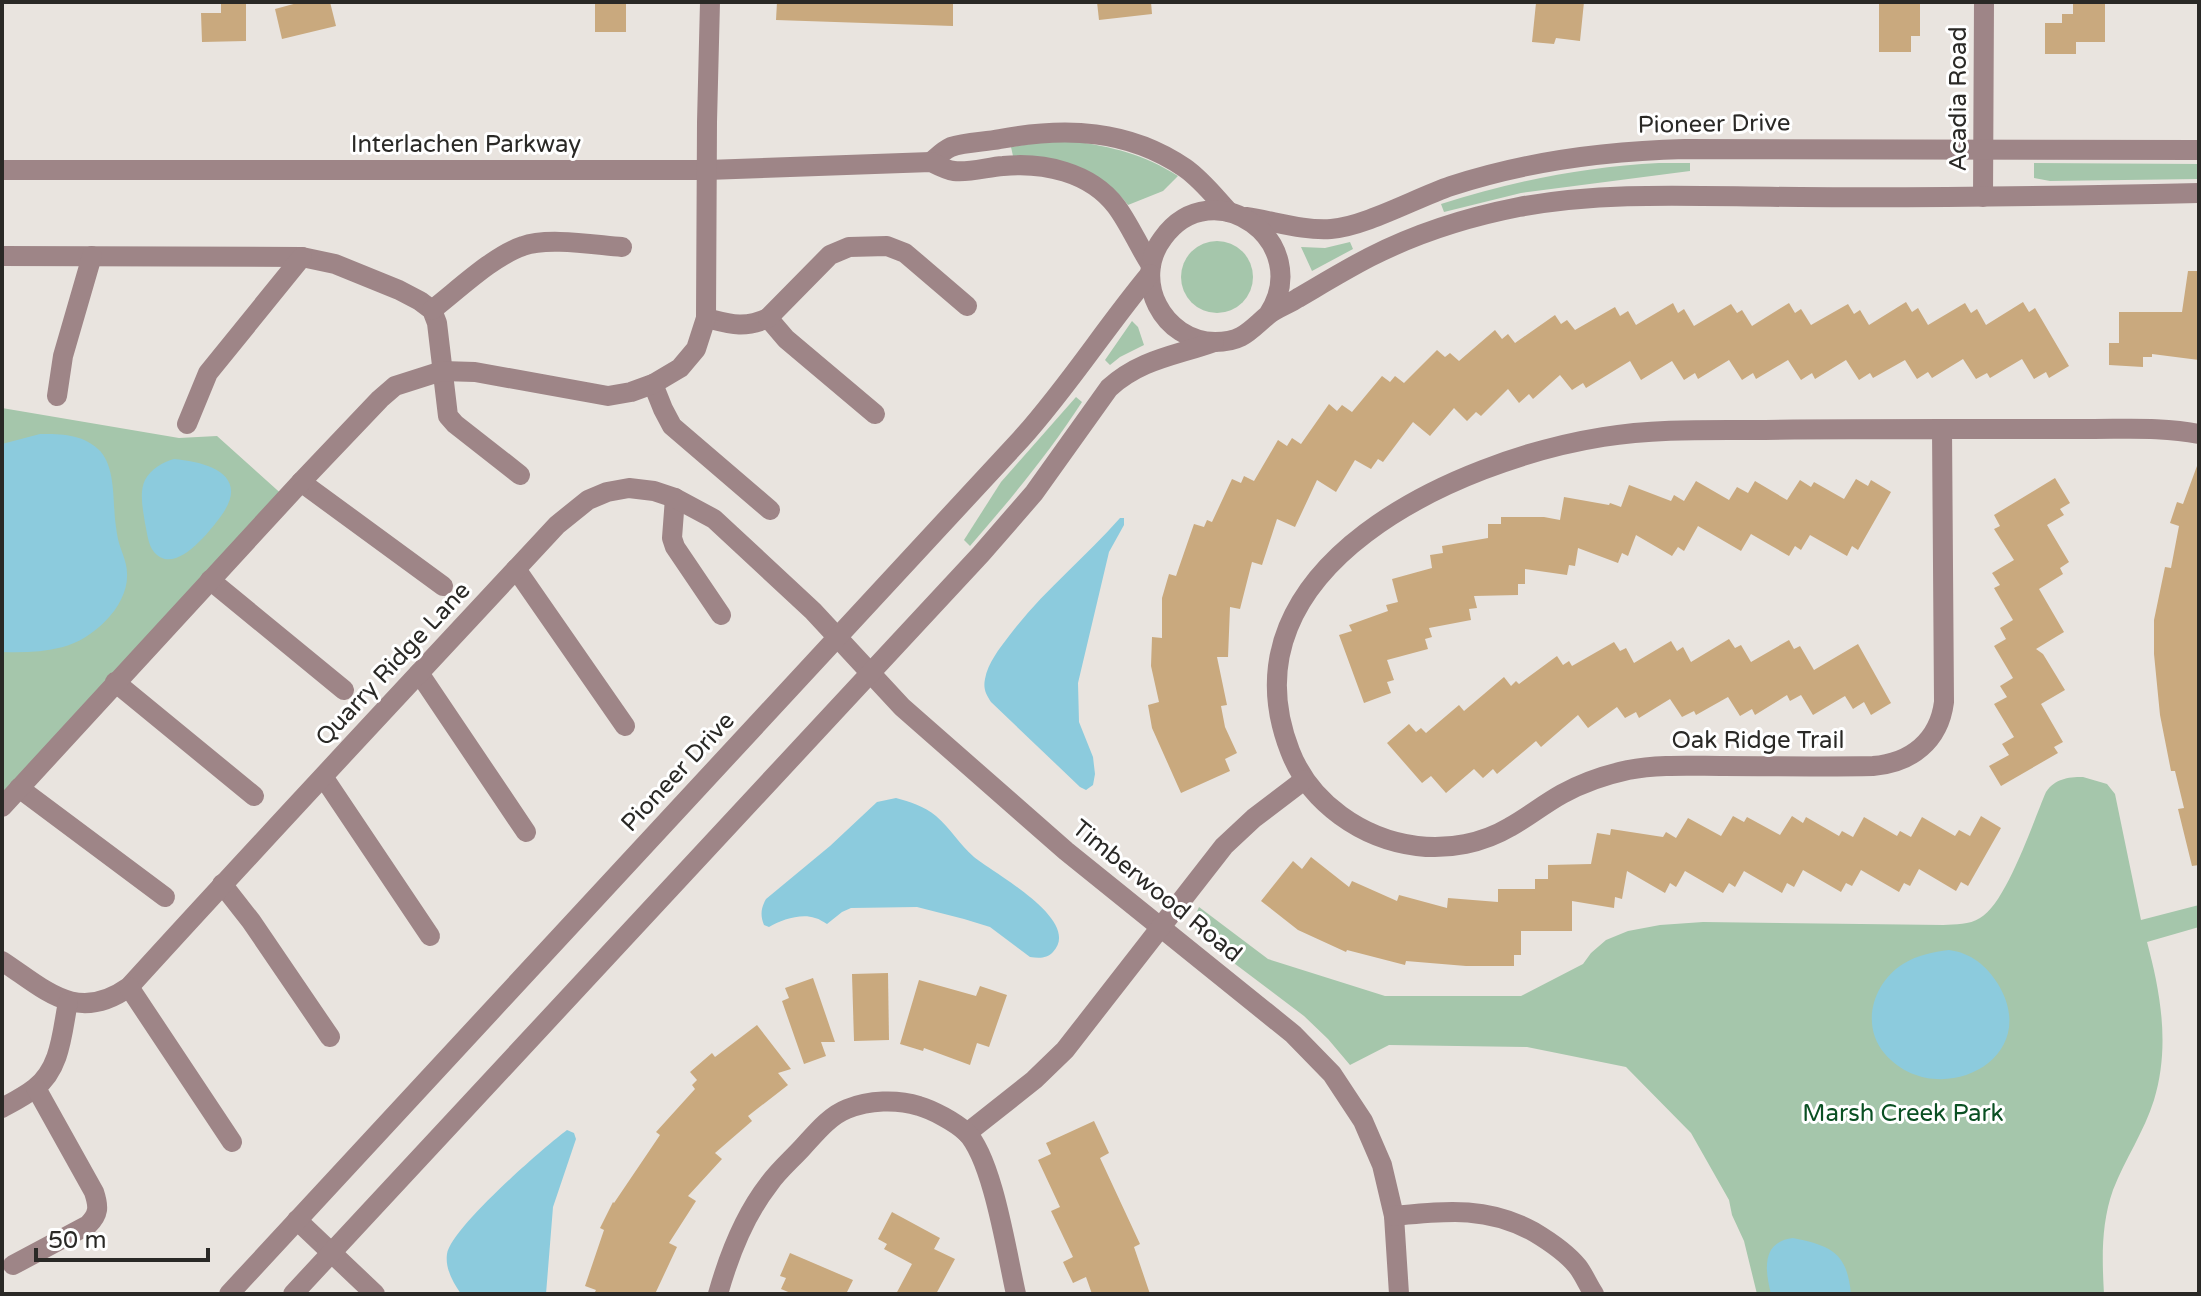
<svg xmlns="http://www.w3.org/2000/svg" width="2201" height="1296" viewBox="0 0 2201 1296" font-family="'Varela Round',sans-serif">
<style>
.green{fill:#a5c6ab}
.water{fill:#8ccbdd}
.building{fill:#c9a97e}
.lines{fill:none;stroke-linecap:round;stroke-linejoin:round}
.minor{stroke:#9e8587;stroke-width:20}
.labels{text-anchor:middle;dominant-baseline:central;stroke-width:6;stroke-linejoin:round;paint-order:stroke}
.street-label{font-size:24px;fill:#2a2926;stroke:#fff}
.park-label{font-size:24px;fill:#0a5023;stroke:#fff}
</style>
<rect width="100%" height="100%" fill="#e9e4df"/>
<g class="green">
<path d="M1072,141c41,6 71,13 106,35l-15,15 -35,14c-29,-39 -70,-47 -115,-49l-2,-9 25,-4z"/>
<path d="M1659,163h31v8l-169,22 -77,19 -3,-8c71,-23 143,-37 218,-41z"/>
<polygon points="2034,163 2199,164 2199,179 2050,181 2034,178"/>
<circle cx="1217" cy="277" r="36"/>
<polygon points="1350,242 1353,249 1312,271 1301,247 1325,248"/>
<polygon points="1132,321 1138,327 1144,345 1120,357 1110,365 1105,360"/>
<path d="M1076,397l6,5c-33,51 -72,98 -112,144l-6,-6 37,-58z"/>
<polygon points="2,408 179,438 217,436 286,498 2,807"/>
<path d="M2083,777l24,7 8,10 26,126 58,-15v22l-52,15c14,52 23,105 7,158 -10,32 -29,59 -41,90 -12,34 -11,69 -9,104h-347l-13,-53 -12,-26 -3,-15 -38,-67 -65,-66 -99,-20 -138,-2 -39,20 -22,-26 -24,-23 -102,-77c-10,-10 -9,-20 -3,-32l69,52 117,37h136l62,-32 8,-11 15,-13 22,-9 32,-6 43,-3 240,3c13,-1 26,0 37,-7 26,-14 53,-96 66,-126 9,-13 21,-15 37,-15z"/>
</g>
<g class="water">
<path d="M40,434c22,0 41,0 58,15 17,15 15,49 17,70 1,8 2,17 4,24 3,10 8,20 8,30 2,33 -34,66 -64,74 -20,5 -41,6 -61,5v-208z"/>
<path d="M174,459c34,3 77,16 47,57 -11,15 -46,61 -67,36 -6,-7 -7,-20 -9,-29 -2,-13 -6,-31 0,-43 6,-11 18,-18 29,-21z"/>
<path d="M1120,518h4v7l-15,27 -31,131 1,39 14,35 2,17 -2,11 -7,5 -6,-3 -89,-85c-5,-8 -8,-13 -6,-23 3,-16 14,-30 24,-43 33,-44 75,-77 111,-118z"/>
<path d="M896,798c14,4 28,8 40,18 14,12 24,29 38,41 19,16 109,63 79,95 -6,7 -15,6 -23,5l-40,-30 -26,-8 -47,-12 -66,1 -9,4 -15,12c-4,-2 -7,-5 -12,-6 -14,-5 -34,2 -46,9l-5,-2c-4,-10 -3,-17 2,-26l64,-53 47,-44z"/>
<path d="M1949,950c22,3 37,15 49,34 47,78 -63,128 -113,70 -25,-29 -12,-71 18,-90 14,-9 30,-12 46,-14z"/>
<path d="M567,1130l7,3 2,6 -23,68 -7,87h-85c-8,-12 -16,-25 -14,-40 4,-26 96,-106 120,-124z"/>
<path d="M1793,1238c39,8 54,15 58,56h-80c-6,-24 -10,-52 22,-56z"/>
</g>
<g class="building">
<polygon points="221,2 246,2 246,41 202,42 201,13 221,13"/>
<polygon points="301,2 330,2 336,26 282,39 275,9"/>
<rect x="595" y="2" width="31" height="30"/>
<polygon points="777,2 953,2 953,26 776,20"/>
<polygon points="1097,2 1151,2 1152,14 1099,20"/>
<polygon points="1552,2 1584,2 1580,41 1556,38 1554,44 1532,42 1536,3 1551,4"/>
<polygon points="1879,2 1920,2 1920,36 1911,36 1911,52 1879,52"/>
<polygon points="2073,2 2105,2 2105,42 2076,42 2076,54 2045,54 2045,23 2062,23 2062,14 2073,14"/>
<polygon points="2188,271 2199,271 2199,360 2152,354 2152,357 2143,357 2143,367 2109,365 2109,343 2119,343 2119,312 2182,312"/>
<polygon points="1906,302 1912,312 1918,308 1928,325 1965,303 1971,313 1977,309 1986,325 2023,302 2029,312 2035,308 2069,366 2049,378 2046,372 2034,379 2022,359 1990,378 1987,373 1976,379 1963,359 1932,378 1928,372 1917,379 1905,360 1873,378 1870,373 1859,380 1846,360 1815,379 1812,373 1801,380 1788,360 1756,379 1753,373 1742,380 1729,360 1698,379 1695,373 1684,380 1672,361 1641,380 1630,361 1586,388 1583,383 1572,390 1560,375 1533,399 1529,394 1519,403 1508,389 1481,416 1476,412 1467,421 1454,408 1430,436 1413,422 1383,462 1378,459 1371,469 1355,460 1336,492 1317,480 1295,527 1277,519 1262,565 1252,562 1240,609 1230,607 1228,657 1217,657 1227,705 1221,706 1225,727 1237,753 1225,759 1230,771 1181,793 1152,728 1148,705 1159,702 1151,666 1152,637 1162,638 1162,598 1169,574 1176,576 1194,524 1204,527 1207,520 1212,522 1232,479 1241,483 1244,476 1254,481 1278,440 1287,446 1292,438 1301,444 1329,404 1337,411 1342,405 1352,412 1382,376 1390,382 1395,376 1404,383 1437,350 1445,357 1450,353 1459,361 1495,330 1502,339 1508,334 1515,343 1555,315 1561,324 1567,320 1575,330 1615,307 1620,316 1628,311 1636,325 1673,303 1678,313 1684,309 1694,326 1731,304 1737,313 1742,310 1752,326 1789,303 1795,313 1801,309 1811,325 1848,304 1854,314 1860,310 1869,325"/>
<polygon points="2197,466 2199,466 2199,865 2192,866 2178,809 2184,808 2175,771 2171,771 2160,715 2154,654 2154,620 2165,567 2171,568 2179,526 2170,523 2177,502 2183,504"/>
<polygon points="2055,478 2070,503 2060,509 2064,515 2047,525 2069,562 2060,568 2063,574 2039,589 2064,632 2036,649 2043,654 2065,690 2041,704 2063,742 2054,747 2058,753 2001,786 1989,766 2009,755 2002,744 2014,737 1994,704 2007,697 2000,686 2013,678 1994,646 2006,639 2000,628 2013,620 1994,588 2000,585 1992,573 2014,560 1994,529 2000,526 1994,515"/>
<polygon points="1856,479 1868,486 1871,480 1891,492 1858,550 1852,546 1847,556 1810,535 1801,550 1795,546 1789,556 1751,534 1741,551 1698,526 1684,551 1678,547 1672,556 1636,535 1628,556 1622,553 1618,563 1578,548 1575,566 1569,565 1567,575 1525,569 1525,584 1518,584 1518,595 1474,596 1477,608 1469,609 1471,620 1429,628 1432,637 1425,639 1428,649 1387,660 1394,680 1387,682 1391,693 1364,703 1339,635 1352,631 1349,625 1388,611 1386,605 1398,602 1392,579 1432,568 1430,555 1443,553 1442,546 1488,538 1488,524 1501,524 1501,517 1544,517 1560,520 1564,497 1609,505 1610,503 1621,507 1629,485 1671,501 1674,495 1684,501 1696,481 1729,500 1737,487 1748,493 1755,481 1787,500 1800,480 1811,487 1814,482 1844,499"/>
<polygon points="1729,639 1735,648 1741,645 1751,662 1789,640 1794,649 1800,646 1814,670 1858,644 1891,703 1871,715 1864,702 1853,709 1845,696 1813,715 1801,695 1790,701 1787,695 1755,715 1752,709 1740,716 1728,697 1696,715 1694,711 1682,717 1670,699 1639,718 1636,712 1625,718 1617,707 1588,728 1578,715 1541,747 1536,741 1497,774 1493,769 1483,778 1474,769 1446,793 1431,776 1422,783 1387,743 1409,724 1416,732 1421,728 1426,733 1459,705 1464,711 1504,677 1511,686 1516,681 1519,684 1557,656 1563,665 1569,661 1572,666 1614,642 1620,651 1626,648 1634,663 1671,641 1677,651 1683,647 1691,662"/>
<polygon points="1733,816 1744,822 1747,817 1780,835 1792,816 1803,823 1806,817 1839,836 1842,831 1853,837 1864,817 1897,836 1900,831 1911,837 1922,817 1955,836 1959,830 1970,836 1981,816 2001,828 1968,886 1961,882 1956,891 1919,869 1910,886 1904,883 1899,892 1861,870 1852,886 1846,883 1841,892 1803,870 1794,887 1787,883 1782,893 1744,871 1735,887 1729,883 1723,893 1685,871 1676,887 1670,883 1665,893 1627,871 1622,899 1615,897 1614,908 1572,901 1572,931 1521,931 1521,955 1514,955 1514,966 1466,966 1406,961 1405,965 1347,950 1346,952 1298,930 1261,901 1293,861 1302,869 1311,857 1349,887 1352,881 1397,901 1399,895 1447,908 1448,898 1498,902 1498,889 1535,889 1535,879 1548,879 1548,865 1591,864 1597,833 1610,835 1611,829 1663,837 1666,832 1676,838 1688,818 1721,836"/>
<polygon points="888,973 889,1040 854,1041 852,974"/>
<polygon points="813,978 835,1042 821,1042 826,1056 804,1064 782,1001 789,998 785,988"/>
<polygon points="919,980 976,996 980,986 1007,995 989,1047 977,1043 970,1065 924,1048 923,1051 900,1044"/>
<polygon points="757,1025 791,1069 778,1073 788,1085 748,1116 752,1121 715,1153 722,1159 688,1196 696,1201 669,1243 677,1247 655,1294 594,1294 596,1290 585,1286 604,1230 600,1228 613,1202 614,1203 660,1135 656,1132 695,1089 692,1085 697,1080 690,1072 712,1053 715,1057"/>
<polygon points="1094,1121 1109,1153 1100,1158 1140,1244 1134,1247 1150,1294 1092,1294 1086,1277 1073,1283 1063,1262 1073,1257 1051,1211 1060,1207 1038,1160 1051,1154 1046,1143"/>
<polygon points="892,1212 940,1238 934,1249 955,1259 936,1294 896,1294 912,1264 884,1249 887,1244 878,1239"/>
<polygon points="790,1253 853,1280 846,1294 793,1294 781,1289 786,1278 780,1276"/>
</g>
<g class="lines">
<g class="minor">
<path d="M931,162c6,-5 13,-12 20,-15 14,-5 34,-5 49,-8 65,-12 128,-10 185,29 17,12 30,29 44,44"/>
<path d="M2,170h705l224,-8c6,3 15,8 23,9 15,2 34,-4 49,-5 40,-4 87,6 113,40 13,17 23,41 35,59"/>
<polyline points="1983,197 1984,2"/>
<path d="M1246,217c28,4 57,14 85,12 35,-3 85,-31 120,-43 76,-25 154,-35 234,-37l514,1"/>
<polyline points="2,256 302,257 335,264 399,290 420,301 432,310 437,323 448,416 455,424 520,475"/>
<path d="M432,310c26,-20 61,-54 91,-64 24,-9 72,-1 99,1"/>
<path d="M1268,315c48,-73 -55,-146 -105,-77 -32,42 0,103 52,104 28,0 35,-12 53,-27 9,-7 21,-11 30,-17 24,-14 47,-28 72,-41 47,-24 98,-40 149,-50 92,-17 188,-10 281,-10 133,1 266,-1 399,-4"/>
<path d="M706,318c24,6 38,11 62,0l18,21 89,75"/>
<polyline points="768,318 830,255 849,247 887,246 905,253 967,306"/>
<polyline points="653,384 663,409 672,426 770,510"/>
<polyline points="57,396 63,356 92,256"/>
<polyline points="187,424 208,373 302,257"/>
<path d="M1942,429l2,273c-5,39 -33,61 -71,64 -50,1 -99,0 -149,0 -32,0 -65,-2 -96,4 -23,5 -46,13 -66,24 -18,10 -34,23 -52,33 -27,16 -61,23 -93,19 -55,-7 -107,-43 -127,-95 -72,-185 169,-291 313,-314 49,-8 99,-7 149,-7 64,-1 129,-1 193,-1 50,0 99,0 149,0 35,0 71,-2 105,5"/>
<polyline points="301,482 443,586"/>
<polyline points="675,498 672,538 675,547 721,615"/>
<polyline points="516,569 625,726"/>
<polyline points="210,580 344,690"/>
<polyline points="419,673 526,832"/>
<polyline points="115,682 254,796"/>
<polyline points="324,778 430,936"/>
<polyline points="19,788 165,897"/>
<polyline points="2,807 301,482 380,399 395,386 442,371 475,372 608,396 631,392 653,384 680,368 696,349 706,318 707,122 710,2"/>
<polyline points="222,884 251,921 330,1037"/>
<path d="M2,961c44,29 75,63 127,26 141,-155 285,-308 428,-462l31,-25 19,-8 22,-4 25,3 21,7 39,21 99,92 89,96 164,144 227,183 39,40 31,47 19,44 12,51 5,78"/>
<polyline points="129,987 232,1142"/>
<path d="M2,1108c11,-6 23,-12 33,-20 26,-20 27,-56 33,-86"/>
<polyline points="967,1133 1034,1080 1065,1050 1224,846 1254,818 1304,780"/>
<path d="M1394,1216c52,-5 93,-10 140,16 15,9 33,21 44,35 6,8 10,18 16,27"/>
<polyline points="297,1220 375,1294"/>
<path d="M13,1265l75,-40c11,-11 11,-18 6,-33l-58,-104"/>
<path d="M229,1294l792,-855c47,-52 84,-111 129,-165"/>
<path d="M293,1294l688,-740 53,-61 75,-105c32,-29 66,-32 105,-46"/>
<path d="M718,1294c11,-39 26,-78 51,-110 9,-13 22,-24 33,-36 13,-14 27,-32 45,-39 22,-9 50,-10 72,-3 14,4 36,16 47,26 27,27 41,123 50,162"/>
</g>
</g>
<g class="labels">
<g class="street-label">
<text transform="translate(1958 99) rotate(-90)">Acadia Road</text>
<text transform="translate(1714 124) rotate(-1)">Pioneer Drive</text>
<text x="466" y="144">Interlachen Parkway</text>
<text transform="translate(393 664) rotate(-47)">Quarry Ridge Lane</text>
<text x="1758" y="740">Oak Ridge Trail</text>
<text transform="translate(678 772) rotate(-47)">Pioneer Drive</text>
<text transform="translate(1157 891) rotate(39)">Timberwood Road</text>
</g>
<g class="park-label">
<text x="1903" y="1113">Marsh Creek Park</text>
</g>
</g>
<rect width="2201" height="1296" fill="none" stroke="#2a2926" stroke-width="8"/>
<path d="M36 1248v12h172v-12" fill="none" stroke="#2a2926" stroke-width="4"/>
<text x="48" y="1248" font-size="24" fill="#2a2926" stroke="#ffffff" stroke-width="6" paint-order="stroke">50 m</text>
</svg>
